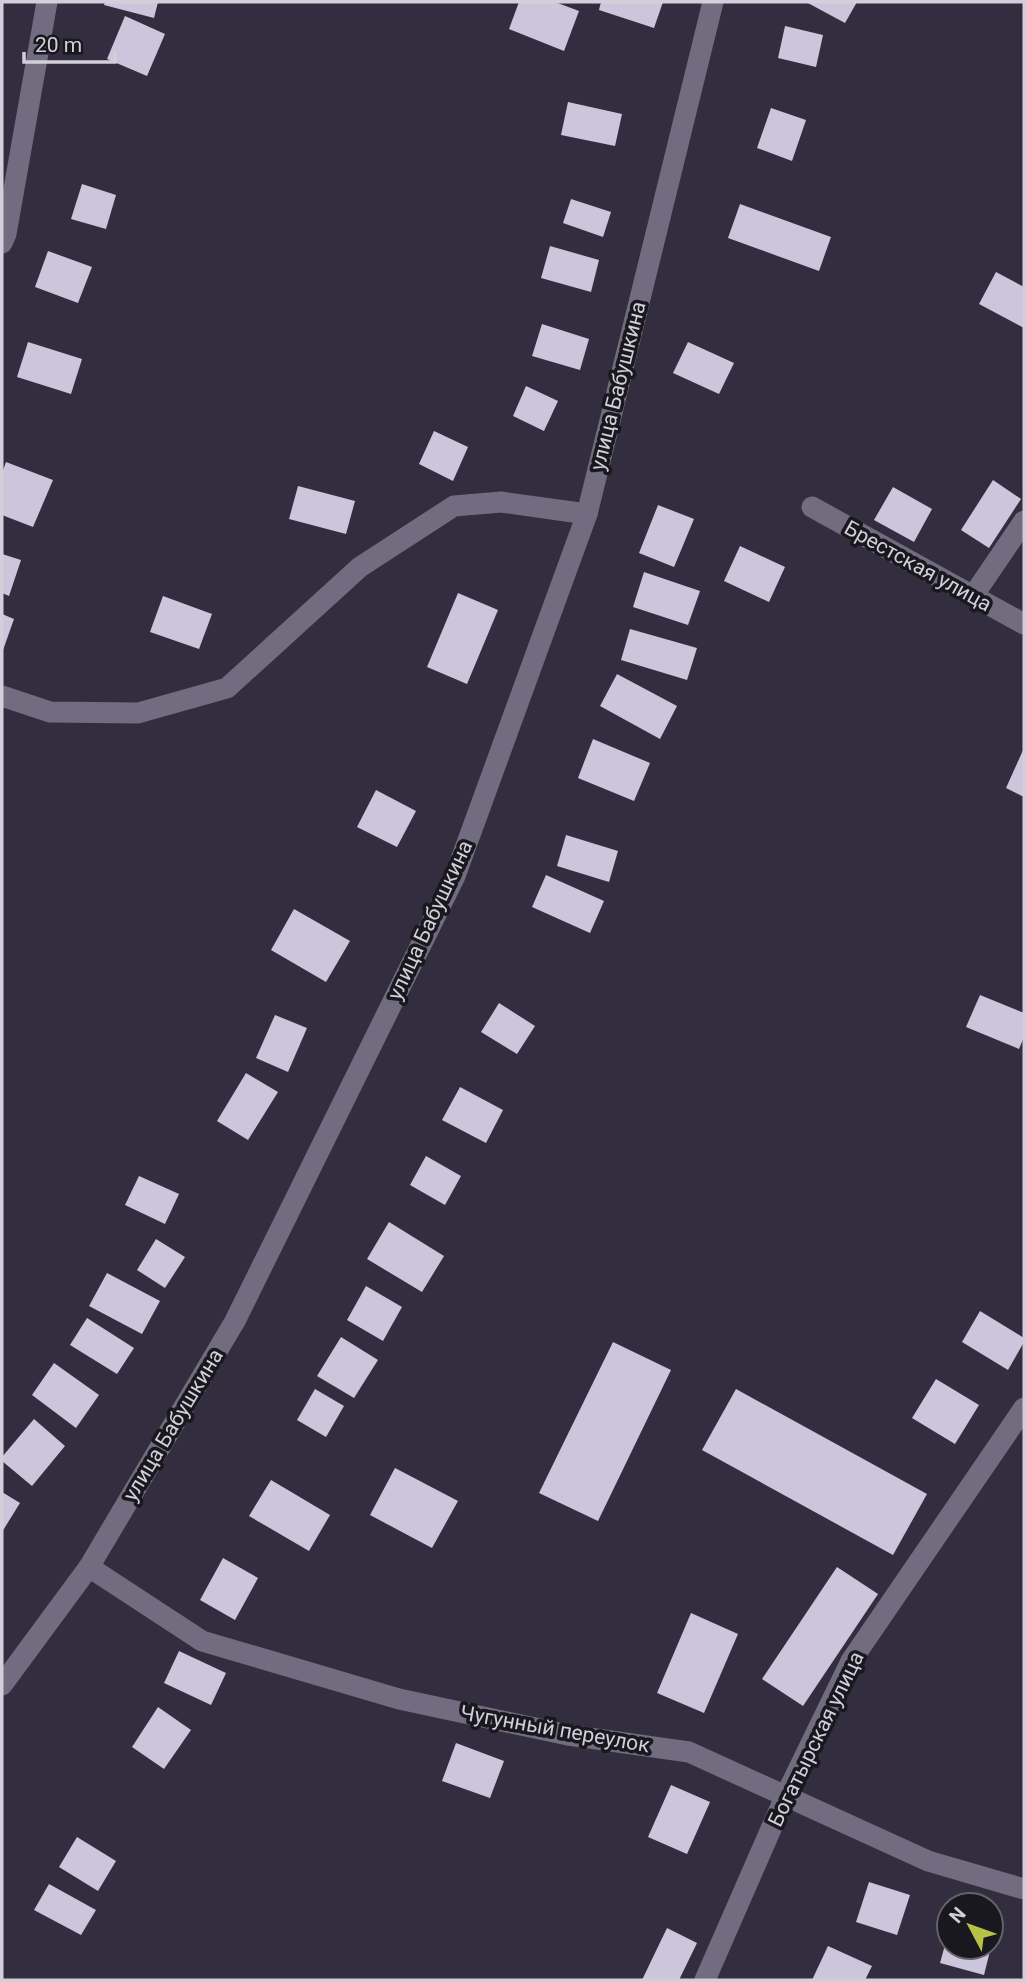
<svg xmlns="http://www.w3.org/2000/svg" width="1026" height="1982" viewBox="0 0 1026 1982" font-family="Roboto,sans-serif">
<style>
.building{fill:#ccc6dc}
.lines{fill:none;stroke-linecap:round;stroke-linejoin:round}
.street{stroke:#716c7f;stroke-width:21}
.labels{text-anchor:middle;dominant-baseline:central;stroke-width:7;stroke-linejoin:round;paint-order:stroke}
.street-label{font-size:21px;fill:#d2cfda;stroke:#1a181f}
</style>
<rect width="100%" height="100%" fill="#332e3f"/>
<g class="building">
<polygon points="105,2 158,2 154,18 104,5"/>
<polygon points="519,2 555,2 579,11 564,51 509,29"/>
<polygon points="601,2 663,2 654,28 599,10"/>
<polygon points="806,2 857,2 845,23"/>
<polygon points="125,16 165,34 147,76 107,59"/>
<polygon points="785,26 823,35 816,67 778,58"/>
<polygon points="568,102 622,114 615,146 561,135"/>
<polygon points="771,108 806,120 792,161 757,148"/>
<polygon points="82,184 116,195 106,229 71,219"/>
<polygon points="571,199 611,212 603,237 563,223"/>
<polygon points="740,204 831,237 819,271 728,238"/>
<polygon points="550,246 599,260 591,292 541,278"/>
<polygon points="48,251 92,267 78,303 35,287"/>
<polygon points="996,272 1024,287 1024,328 979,304"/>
<polygon points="542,324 589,339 580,370 532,356"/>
<polygon points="28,342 82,359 71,394 17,377"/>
<polygon points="688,342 734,363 719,394 673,373"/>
<polygon points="526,386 558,401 544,431 513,416"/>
<polygon points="434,431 468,447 453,481 419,464"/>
<polygon points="6,462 53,480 33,527 2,515 2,473"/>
<polygon points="993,480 1021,499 989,548 961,530"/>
<polygon points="298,486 355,501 346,534 289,519"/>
<polygon points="893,487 932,509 914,542 874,520"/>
<polygon points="658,505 694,519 674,567 639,553"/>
<polygon points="740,546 785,567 769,602 724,581"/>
<polygon points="2,554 21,560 9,596 2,593"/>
<polygon points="644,572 700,591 688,625 633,607"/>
<polygon points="458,593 498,610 467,684 427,667"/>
<polygon points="163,596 212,614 199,649 150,632"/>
<polygon points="2,614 14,619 2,653"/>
<polygon points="630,629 697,648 687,680 621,660"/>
<polygon points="617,674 677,706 660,739 600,706"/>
<polygon points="593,739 650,763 634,801 578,778"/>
<polygon points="1024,748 1024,797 1006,788"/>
<polygon points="376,790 416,811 397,847 357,827"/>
<polygon points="566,835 618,851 609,882 557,866"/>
<polygon points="546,875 604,901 590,933 532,907"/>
<polygon points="294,909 350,941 326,982 271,950"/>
<polygon points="980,995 1024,1013 1024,1037 1019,1049 966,1027"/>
<polygon points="499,1003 535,1026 517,1054 481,1032"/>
<polygon points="275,1015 307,1028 288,1072 256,1058"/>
<polygon points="246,1073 278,1092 248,1140 217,1121"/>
<polygon points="460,1087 503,1110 486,1143 442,1120"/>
<polygon points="426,1156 461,1176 445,1205 410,1185"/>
<polygon points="139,1176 179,1194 165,1224 125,1205"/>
<polygon points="389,1222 444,1256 422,1292 367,1259"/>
<polygon points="156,1239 185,1257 165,1288 137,1270"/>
<polygon points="107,1273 160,1301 142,1334 89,1306"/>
<polygon points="366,1286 402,1307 383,1341 347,1320"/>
<polygon points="980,1311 1024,1338 1024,1342 1008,1370 962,1342"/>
<polygon points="87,1318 134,1348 117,1374 70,1345"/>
<polygon points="341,1337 378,1360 354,1398 317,1376"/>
<polygon points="613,1342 671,1370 598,1521 539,1493"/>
<polygon points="54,1363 99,1395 76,1428 32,1395"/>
<polygon points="936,1379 979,1405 955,1444 912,1418"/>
<polygon points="315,1389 344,1406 326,1437 297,1420"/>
<polygon points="736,1389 927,1494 893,1555 702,1450"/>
<polygon points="34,1419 65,1446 32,1486 2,1461 2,1457"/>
<polygon points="395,1468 458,1501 432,1548 370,1515"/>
<polygon points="271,1480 330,1515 309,1551 249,1516"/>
<polygon points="2,1492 20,1503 2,1532"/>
<polygon points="223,1558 258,1578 235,1620 200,1600"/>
<polygon points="837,1567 878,1594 803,1706 762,1679"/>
<polygon points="691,1613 738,1634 704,1713 657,1693"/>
<polygon points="179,1651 226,1673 211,1705 164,1683"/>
<polygon points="158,1707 191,1730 164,1769 132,1747"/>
<polygon points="456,1743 504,1761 490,1798 442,1781"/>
<polygon points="671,1785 710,1802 687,1854 648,1837"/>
<polygon points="77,1837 116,1861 98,1891 59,1867"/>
<polygon points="869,1882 910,1895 897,1935 856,1922"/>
<polygon points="49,1884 96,1910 81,1935 34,1910"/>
<polygon points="667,1928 697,1943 679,1980 642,1980"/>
<polygon points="948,1934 949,1947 991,1947 984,1975 940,1963"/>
<polygon points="828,1946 872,1966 865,1980 812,1980"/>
</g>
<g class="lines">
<g class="street">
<polyline points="2,243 6,234 47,2"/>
<polyline points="812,507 1024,624"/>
<polyline points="973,596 1024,521"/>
<polyline points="2,696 50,712 138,713 227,688 360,567 454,506 501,502 587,514"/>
<polyline points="89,1567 202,1641 399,1699 568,1735 689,1752 928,1861 1024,1889"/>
<polyline points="2,1685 89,1567 235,1321 455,876 587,514 713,2"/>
<polyline points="705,1980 785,1797 851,1661 1024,1408"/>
</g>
</g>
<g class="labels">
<g class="street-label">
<text transform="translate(618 386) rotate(-76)">улица Бабушкина</text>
<text transform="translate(918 566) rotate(29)">Брестская улица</text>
<text transform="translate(430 920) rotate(-65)">улица Бабушкина</text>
<text transform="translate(173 1425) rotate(-59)">улица Бабушкина</text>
<text transform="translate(555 1729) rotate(10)">Чугунный переулок</text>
<text transform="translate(816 1739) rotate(-64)">Богатырская улица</text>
</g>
</g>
<rect width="1026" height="1982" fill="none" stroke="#d2cfda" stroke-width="7"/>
<g transform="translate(970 1926) rotate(311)"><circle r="33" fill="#1a181f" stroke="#64616a" stroke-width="2"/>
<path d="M0-5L12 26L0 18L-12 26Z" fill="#b7c147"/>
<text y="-10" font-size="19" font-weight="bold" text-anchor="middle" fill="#d2cfda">N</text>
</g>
<path d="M24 52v10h91v-10" fill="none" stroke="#d2cfda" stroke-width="3.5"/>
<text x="35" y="52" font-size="21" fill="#d2cfda" stroke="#1a181f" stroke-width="5" paint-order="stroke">20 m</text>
</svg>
